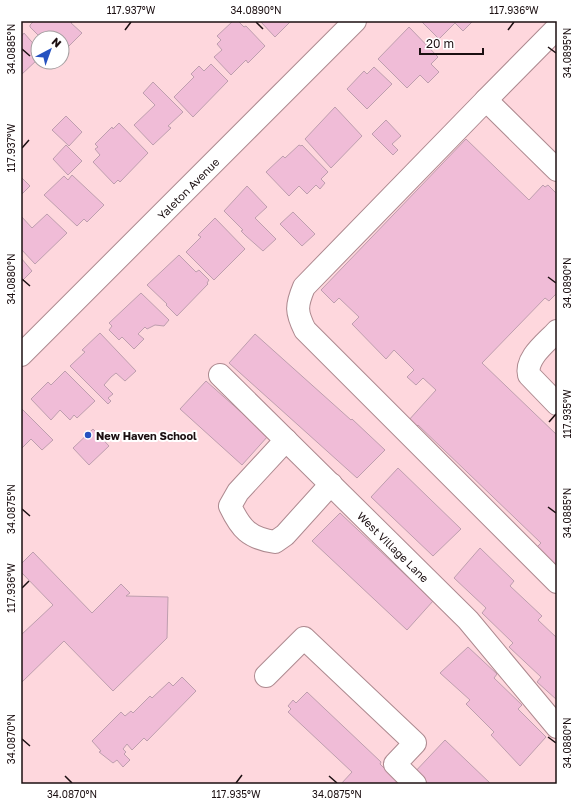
<svg xmlns="http://www.w3.org/2000/svg" width="578" height="805" viewBox="0 0 578 805" font-family="'Golos Text',sans-serif">
<style>
.building{fill:#f0bcd7;stroke:#be9eae}
.lines{fill:none;stroke-linecap:round;stroke-linejoin:round}
.minor-casing{stroke:#ad898f;stroke-width:24}
.minor{stroke:#fff;stroke-width:22}
.ticks{fill:none;stroke:#1b0f11;stroke-width:1.5}
.poi-dot{fill:#2652c0;stroke:#fff;stroke-width:1.5}
.labels{text-anchor:middle;dominant-baseline:central;stroke-width:4;stroke-linejoin:round;paint-order:stroke}
.street-label{font-size:11px;fill:#1b0f11;stroke:#fff}
.poi-label{font-size:11px;font-weight:bold;fill:#1b0f11;stroke:#fff;text-anchor:start}
.neatline{fill:none;stroke:#1b0f11;stroke-width:1.5}
.ticks-label{font-size:10px;text-anchor:middle;fill:#1b0f11}
</style>
<rect width="100%" height="100%" fill="#fed7dd"/>
<g class="building">
<polygon points="34,21 73,21 71,23 82,33 62,53 62,38 41,38 30,27 30,25"/>
<polygon points="233,21 238,21 244,27 246,26 265,46 248,63 246,60 231,75 214,57 222,50 217,44 221,40 217,36"/>
<polygon points="260,21 291,21 275,37"/>
<polygon points="421,21 472,21 472,22 463,31 455,23 439,39"/>
<polygon points="409,27 438,57 431,64 439,72 428,83 420,75 407,88 378,59"/>
<polygon points="24,33 38,49 38,59 21,75 21,37"/>
<polygon points="211,64 228,81 193,117 174,97 194,77 191,74 199,66 204,71"/>
<polygon points="374,67 392,84 367,109 347,89 364,71 367,74"/>
<polygon points="153,82 183,112 168,126 171,128 153,145 134,125 155,105 143,93"/>
<polygon points="335,107 362,136 331,168 305,139"/>
<polygon points="66,116 82,132 69,146 52,130"/>
<polygon points="386,120 401,136 392,144 398,150 393,155 372,134"/>
<polygon points="119,123 148,153 120,182 118,180 114,184 93,162 100,155 95,149 98,147 95,144 112,127 113,129"/>
<polygon points="466,139 529,200 543,185 545,187 548,185 557,194 557,293 549,301 545,298 482,363 557,435 557,572 534,550 541,543 418,425 415,428 408,421 436,390 423,378 416,385 407,377 414,370 394,350 386,359 352,324 359,317 339,298 334,303 321,290"/>
<polygon points="66,145 82,161 68,175 53,159"/>
<polygon points="299,145 301,146 302,145 328,172 321,179 325,183 320,189 316,185 307,194 299,186 289,196 266,172 283,156 285,158"/>
<polygon points="72,175 104,205 87,222 84,219 77,226 44,195 64,176 68,180"/>
<polygon points="21,177 30,186 21,195"/>
<polygon points="247,186 267,207 255,218 276,239 263,251 246,236 241,231 243,230 224,211"/>
<polygon points="293,212 315,234 302,246 280,224"/>
<polygon points="47,214 67,233 35,264 21,249 21,216 32,228"/>
<polygon points="215,218 245,249 214,280 186,252 201,237 198,235"/>
<polygon points="179,255 196,272 199,270 209,280 207,283 208,284 177,316 166,305 167,304 147,285"/>
<polygon points="21,258 32,271 21,282"/>
<polygon points="141,293 169,320 164,326 155,325 147,329 145,327 138,334 144,339 134,349 122,337 119,340 109,330 112,326 109,323"/>
<polygon points="100,333 136,371 125,381 116,373 111,377 104,385 113,394 108,398 111,401 108,404 70,366 85,352 82,350"/>
<polygon points="255,334 351,420 352,419 385,450 357,478 229,363"/>
<polygon points="65,371 95,401 77,418 74,415 70,420 60,410 51,420 31,399 48,382 51,385"/>
<polygon points="206,381 268,436 242,465 180,409"/>
<polygon points="22,409 53,440 42,450 31,439 21,449"/>
<polygon points="93,429 109,446 89,465 73,448"/>
<polygon points="398,468 461,529 433,556 371,497"/>
<polygon points="340,513 433,601 407,630 312,541"/>
<polygon points="480,548 514,581 510,586 542,616 538,620 557,638 557,700 537,682 541,677 509,647 513,643 482,613 486,608 454,578"/>
<polygon points="33,552 92,613 121,584 130,593 126,596 168,597 167,638 113,691 64,641 22,682 21,680 21,635 53,605 21,572 21,564"/>
<polygon points="468,647 497,674 494,678 522,705 518,709 546,737 520,766 491,735 494,732 466,704 470,700 440,673"/>
<polygon points="182,677 196,691 147,741 144,738 132,750 127,744 123,749 126,752 124,754 130,760 123,767 117,760 113,763 99,752 101,751 92,741 121,712 125,716 131,711 133,713 150,696 152,698 169,682 173,686"/>
<polygon points="307,692 381,762 380,764 400,784 341,784 352,772 288,712 291,709 288,706 293,700 296,703"/>
<polygon points="445,740 491,784 422,784 412,775"/>
</g>
<g class="lines">
<g class="minor-casing">
<g id="minor">
<polyline points="486,100 557,28"/>
<path d="M557,170l-71,-70 -182,187c-8,19 -8,25 1,43l252,252"/>
<path d="M557,331c-11,12 -32,27 -28,44l28,29"/>
<path id="s1" d="M21,355l334,-334"/>
<path id="s2" d="M220,375l248,245 89,107"/>
<path d="M286,440l-48,52 -8,14c11,23 19,32 45,36l10,-7 46,-51"/>
<polyline points="266,676 304,638 415,743 395,764 415,784"/>
</g>
</g>
<use href="#minor" class="minor"/>
</g>
<path class="ticks" d="M256,22l7,7M125,30l6,-8M508,30l6,-8M548,47l8,6M22,49l8,7M22,148l7,-8M548,277l8,6M22,279l8,7M549,422l7,-8M548,507l8,6M22,509l8,7M22,588l7,-7M548,737l8,6M22,739l8,7M65,776l7,7M329,776l8,7M236,783l6,-8"/>
<circle class="poi-dot" cx="88" cy="435" r="4"/>
<g class="labels">
<g class="street-label">
<text stroke="none"><textPath href="#s1" startOffset="236">Yaleton Avenue</textPath></text>
<text stroke="none"><textPath href="#s2" startOffset="244">West Village Lane</textPath></text>
</g>
<g class="poi-label">
<text x="96" y="435">New Haven School</text>
</g>
</g>
<rect width="578" height="805" fill="none" stroke="#ffffff" stroke-width="44"/>
<g transform="translate(50 50) rotate(41)"><circle r="19" fill="#ffffff" stroke="#a49fa0"/>
<path d="M0-3L7 15L0 10L-7 15Z" fill="#2652c0"/>
<text y="-6" font-size="11" font-weight="bold" text-anchor="middle" fill="#1b0f11">N</text>
</g>
<path d="M420 48v6h63v-6" fill="none" stroke="#1b0f11" stroke-width="2"/>
<text x="426" y="48" font-size="12" fill="#1b0f11" stroke="#ffffff" stroke-width="3" paint-order="stroke">20 m</text>
<rect x="22" y="22" width="534" height="761" class="neatline"/>
<g class="ticks-label">
<text x="131" y="14">117.937°W</text>
<text x="256" y="14">34.0890°N</text>
<text x="514" y="14">117.936°W</text>
<text transform="translate(11 49) rotate(-90)" y="4">34.0885°N</text>
<text transform="translate(567 53) rotate(-90)" y="4">34.0895°N</text>
<text transform="translate(11 148) rotate(-90)" y="4">117.937°W</text>
<text transform="translate(11 279) rotate(-90)" y="4">34.0880°N</text>
<text transform="translate(567 283) rotate(-90)" y="4">34.0890°N</text>
<text transform="translate(567 414) rotate(-90)" y="4">117.935°W</text>
<text transform="translate(11 509) rotate(-90)" y="4">34.0875°N</text>
<text transform="translate(567 513) rotate(-90)" y="4">34.0885°N</text>
<text transform="translate(11 588) rotate(-90)" y="4">117.936°W</text>
<text transform="translate(11 739) rotate(-90)" y="4">34.0870°N</text>
<text transform="translate(567 743) rotate(-90)" y="4">34.0880°N</text>
<text x="72" y="798">34.0870°N</text>
<text x="236" y="798">117.935°W</text>
<text x="337" y="798">34.0875°N</text>
</g>
</svg>
